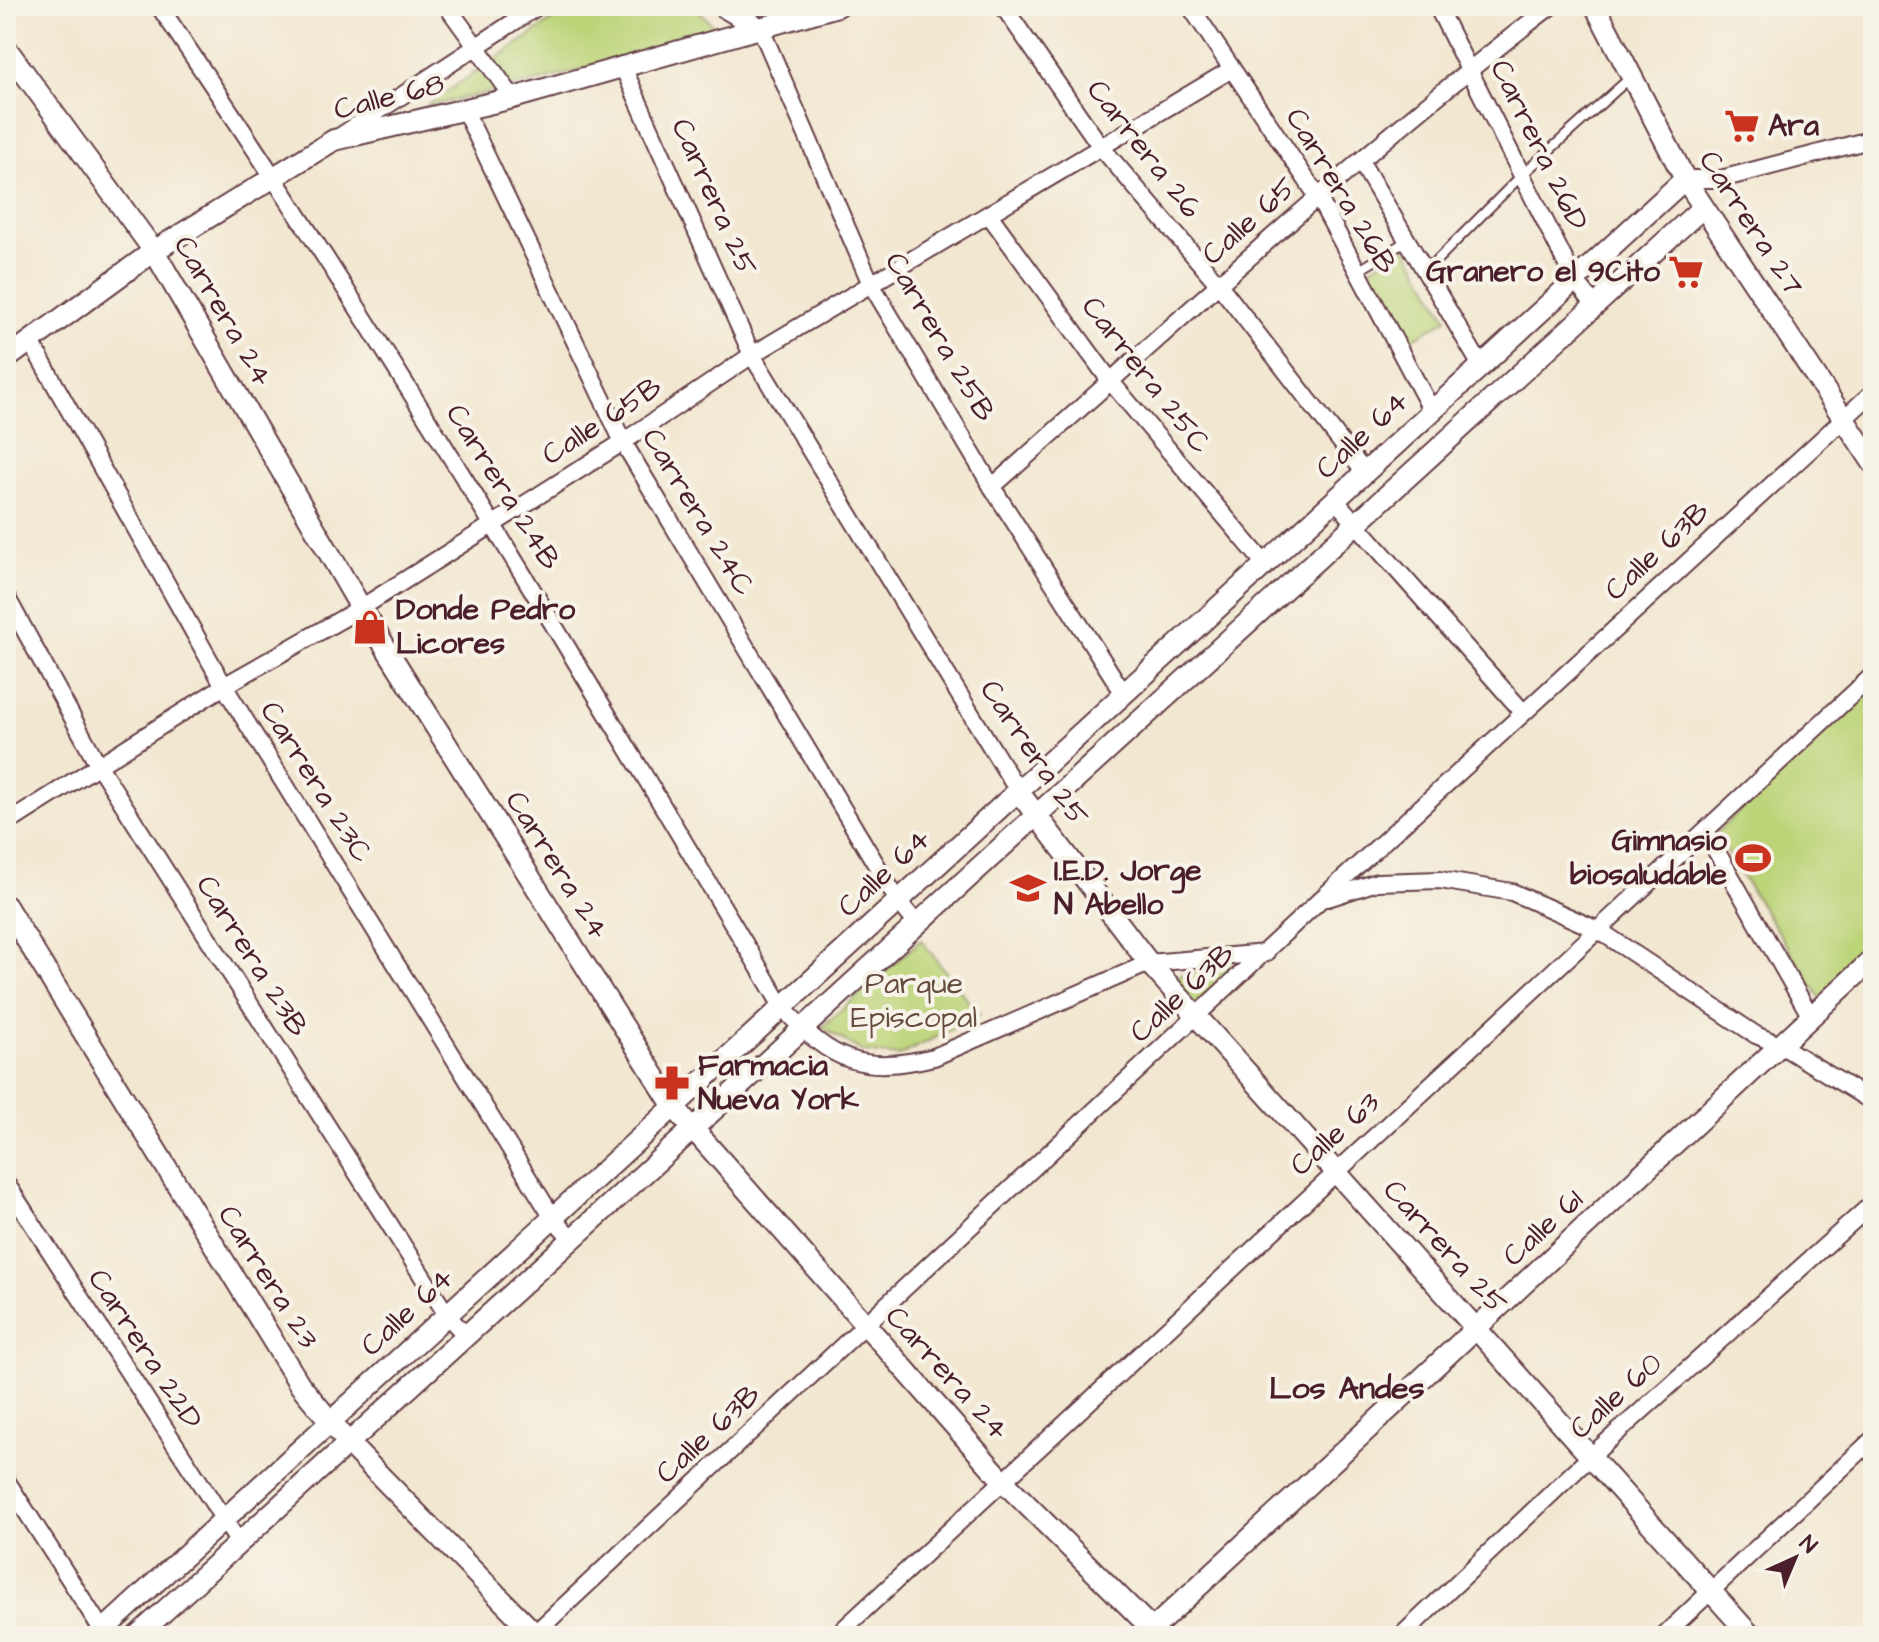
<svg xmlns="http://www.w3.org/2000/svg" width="1879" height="1642" viewBox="0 0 1879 1642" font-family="'Architects Daughter',sans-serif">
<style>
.green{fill:#bcd478;stroke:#837a52;stroke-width:2}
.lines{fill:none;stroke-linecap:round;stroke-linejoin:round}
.service-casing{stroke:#633d44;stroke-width:12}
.minor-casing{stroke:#633d44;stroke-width:20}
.tertiary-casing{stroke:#633d44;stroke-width:24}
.service{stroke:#fff;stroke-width:8}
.minor{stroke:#fff;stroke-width:16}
.tertiary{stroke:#fff;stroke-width:20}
.labels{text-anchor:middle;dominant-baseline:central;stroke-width:8;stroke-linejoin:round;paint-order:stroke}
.street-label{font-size:30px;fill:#4a1f2b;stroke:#f7f3e8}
.poi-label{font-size:30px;font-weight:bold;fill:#4a1f2b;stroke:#f7f3e8;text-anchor:start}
.park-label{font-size:30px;fill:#664c3e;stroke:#f7f3e8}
.neighbourhood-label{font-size:32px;font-weight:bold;fill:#4a1f2b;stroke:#f7f3e8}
</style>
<rect width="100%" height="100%" fill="#f7f3e8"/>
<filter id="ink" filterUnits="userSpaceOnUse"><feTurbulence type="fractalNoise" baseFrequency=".0125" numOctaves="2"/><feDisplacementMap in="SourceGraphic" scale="16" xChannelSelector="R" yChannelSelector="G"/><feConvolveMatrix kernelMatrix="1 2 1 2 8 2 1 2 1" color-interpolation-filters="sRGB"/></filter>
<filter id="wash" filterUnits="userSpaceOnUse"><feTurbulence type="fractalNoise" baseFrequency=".006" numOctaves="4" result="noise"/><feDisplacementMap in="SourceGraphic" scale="32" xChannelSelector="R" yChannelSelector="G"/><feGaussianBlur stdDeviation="1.8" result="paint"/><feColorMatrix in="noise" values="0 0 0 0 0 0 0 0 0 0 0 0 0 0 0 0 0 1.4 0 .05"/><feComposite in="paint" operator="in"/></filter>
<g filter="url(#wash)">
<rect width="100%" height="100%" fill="#f2e7d0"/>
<g class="green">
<polygon points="574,6 695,6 718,31 540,81 424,107"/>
<polygon points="1406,247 1447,319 1402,345 1364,272"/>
<polygon points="1873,685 1873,950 1821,999 1715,834"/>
<polygon points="921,940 979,1015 899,1056 863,1052 822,1027"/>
<polygon points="1243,962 1197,1009 1173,977"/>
</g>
</g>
<g filter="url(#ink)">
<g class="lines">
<g class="service-casing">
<g id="service">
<polyline points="1427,270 1523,174 1632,76"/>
<polyline points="1358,271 1408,240"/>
</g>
</g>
<g class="minor-casing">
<g id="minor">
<path d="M159,6c222,325 422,663 624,1002 49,54 79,66 151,49l215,-94 117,-10"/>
<polyline points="447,6 513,98"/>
<polyline points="1003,6 1101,147 1220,286 1365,473"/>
<polyline points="1190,6 1318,197 1432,411"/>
<polyline points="1437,6 1575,281 1595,305"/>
<polyline points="761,29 871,284 992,487 1124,694"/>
<polyline points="622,65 752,355 1018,791"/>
<polyline points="464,109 623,442 898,901 917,924"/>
<polyline points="342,135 538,6"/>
<polyline points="1361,162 1481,366"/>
<polyline points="1685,179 1721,179 1873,139"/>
<polyline points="990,216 1111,382 1265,564"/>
<polyline points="31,342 224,686 553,1218 572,1239"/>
<path d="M992,487c184,-163 364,-332 559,-481"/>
<polyline points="1335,500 1523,712"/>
<polyline points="6,596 99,766 447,1315 466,1336"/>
<polyline points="6,824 224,686 361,608 623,442 752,355 1232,69"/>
<polyline points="1706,833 1811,1017"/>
<polyline points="1328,898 1377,882 1440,880 1512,892 1600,931 1756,1035 1782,1046 1873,1102"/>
<polyline points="6,1183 239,1543"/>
<polyline points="6,1480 106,1636"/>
<polyline points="532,1636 1320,900 1873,392"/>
<polyline points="836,1636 1873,675"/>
<polyline points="1401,1636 1590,1457 1873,1203"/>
<polyline points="1663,1636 1873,1439"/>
</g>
</g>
<g class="tertiary-casing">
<g id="tertiary">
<polyline points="722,6 761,29"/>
<polyline points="1595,6 1685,179 1873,463"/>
<polyline points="6,48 154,251 361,608 674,1107 1004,1482 1159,1636"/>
<polyline points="6,359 154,251 334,140 513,98 838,6"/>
<polyline points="1018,791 1149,963 1751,1636"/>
<polyline points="6,906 300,1385 348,1443 537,1636"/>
<polyline points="97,1636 1685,179"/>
<polyline points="137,1636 1702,208"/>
<polyline points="1145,1636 1873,959"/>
</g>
</g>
<use href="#service" class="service"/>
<use href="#minor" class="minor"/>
<use href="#tertiary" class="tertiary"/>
</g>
</g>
<defs>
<g id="supermarket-bare" transform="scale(2.76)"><path d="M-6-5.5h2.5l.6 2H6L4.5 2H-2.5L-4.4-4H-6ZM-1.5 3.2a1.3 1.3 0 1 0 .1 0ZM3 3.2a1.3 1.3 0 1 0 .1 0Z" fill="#c8321e" stroke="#f7f3e8" stroke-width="2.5" paint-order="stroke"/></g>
<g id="shop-bare" transform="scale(2.76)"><path d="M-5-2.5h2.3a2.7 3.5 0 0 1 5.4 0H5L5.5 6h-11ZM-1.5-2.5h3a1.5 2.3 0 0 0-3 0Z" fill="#c8321e" stroke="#f7f3e8" stroke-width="2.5" paint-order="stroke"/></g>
<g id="stadium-bare" transform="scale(2.76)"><path d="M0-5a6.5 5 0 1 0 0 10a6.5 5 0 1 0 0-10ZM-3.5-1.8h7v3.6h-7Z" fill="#c8321e" stroke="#f7f3e8" stroke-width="2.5" paint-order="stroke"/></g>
<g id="school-bare" transform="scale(2.76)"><path d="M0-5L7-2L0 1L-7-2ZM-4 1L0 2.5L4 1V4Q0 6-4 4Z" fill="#c8321e" stroke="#f7f3e8" stroke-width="2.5" paint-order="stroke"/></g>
<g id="pharmacy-bare" transform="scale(2.76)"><path d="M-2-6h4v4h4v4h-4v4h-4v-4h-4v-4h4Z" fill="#c8321e" stroke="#f7f3e8" stroke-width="2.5" paint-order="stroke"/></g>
</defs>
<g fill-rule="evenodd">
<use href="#supermarket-bare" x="1742" y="126"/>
<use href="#supermarket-bare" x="1686" y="272"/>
<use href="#shop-bare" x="370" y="627"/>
<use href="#stadium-bare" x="1753" y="858"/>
<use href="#school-bare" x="1028" y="888"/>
<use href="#pharmacy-bare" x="672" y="1083"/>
</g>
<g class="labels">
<g class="street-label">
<text transform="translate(389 97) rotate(-14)">Calle 68</text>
<text transform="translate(1539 145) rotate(64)">Carrera 26D</text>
<text transform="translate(1144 149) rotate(52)">Carrera 26</text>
<text transform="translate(1341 191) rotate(59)">Carrera 26B</text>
<text transform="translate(714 197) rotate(66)">Carrera 25</text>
<text transform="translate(1249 221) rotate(-42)">Calle 65</text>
<text transform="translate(1751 223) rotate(57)">Carrera 27</text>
<text transform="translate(223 311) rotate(60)">Carrera 24</text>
<text transform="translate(940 337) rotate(60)">Carrera 25B</text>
<text transform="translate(1146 375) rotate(52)">Carrera 25C</text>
<text transform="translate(602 421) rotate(-33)">Calle 65B</text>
<text transform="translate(1362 435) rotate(-43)">Calle 64</text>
<text transform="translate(503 487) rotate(58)">Carrera 24B</text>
<text transform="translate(698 512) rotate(59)">Carrera 24C</text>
<text transform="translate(1657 551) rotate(-43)">Calle 63B</text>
<text transform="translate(1034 753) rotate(56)">Carrera 25</text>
<text transform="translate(316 782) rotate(58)">Carrera 23C</text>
<text transform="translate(557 865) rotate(58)">Carrera 24</text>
<text transform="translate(884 873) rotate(-43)">Calle 64</text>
<text transform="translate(252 956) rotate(58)">Carrera 23B</text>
<text transform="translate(1182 993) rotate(-43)">Calle 63B</text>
<text transform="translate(1335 1134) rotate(-42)">Calle 63</text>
<text transform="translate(1543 1228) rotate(-43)">Calle 61</text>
<text transform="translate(1445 1247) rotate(48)">Carrera 25</text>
<text transform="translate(268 1277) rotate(58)">Carrera 23</text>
<text transform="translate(407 1312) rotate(-43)">Calle 64</text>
<text transform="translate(145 1349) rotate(57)">Carrera 22D</text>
<text transform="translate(947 1373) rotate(48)">Carrera 24</text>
<text transform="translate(1616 1396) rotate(-42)">Calle 60</text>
<text transform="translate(708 1434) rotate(-43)">Calle 63B</text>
</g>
<g class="poi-label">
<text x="1768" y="126">Ara</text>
<text x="1660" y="272" text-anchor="end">Granero el 9Cito</text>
<text x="396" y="610">Donde Pedro<tspan x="396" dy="34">Licores</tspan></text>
<text x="1727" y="841" text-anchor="end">Gimnasio<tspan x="1727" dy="34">biosaludable</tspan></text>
<text x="1054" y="871">I.E.D. Jorge<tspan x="1054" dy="34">N Abello</tspan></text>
<text x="698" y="1066">Farmacia<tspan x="698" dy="34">Nueva York</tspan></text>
</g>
<g class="park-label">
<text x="914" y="984">Parque<tspan x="914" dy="34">Episcopal</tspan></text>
</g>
<g class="neighbourhood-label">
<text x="1347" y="1388">Los Andes</text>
</g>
</g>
<rect width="1879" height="1642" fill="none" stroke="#f7f3e8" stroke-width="32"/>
<g transform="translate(1795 1558) rotate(44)" stroke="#f7f3e8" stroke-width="6" paint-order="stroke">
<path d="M0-6L14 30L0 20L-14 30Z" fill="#4a1f2b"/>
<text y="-12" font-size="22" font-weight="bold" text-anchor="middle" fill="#4a1f2b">N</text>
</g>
</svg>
